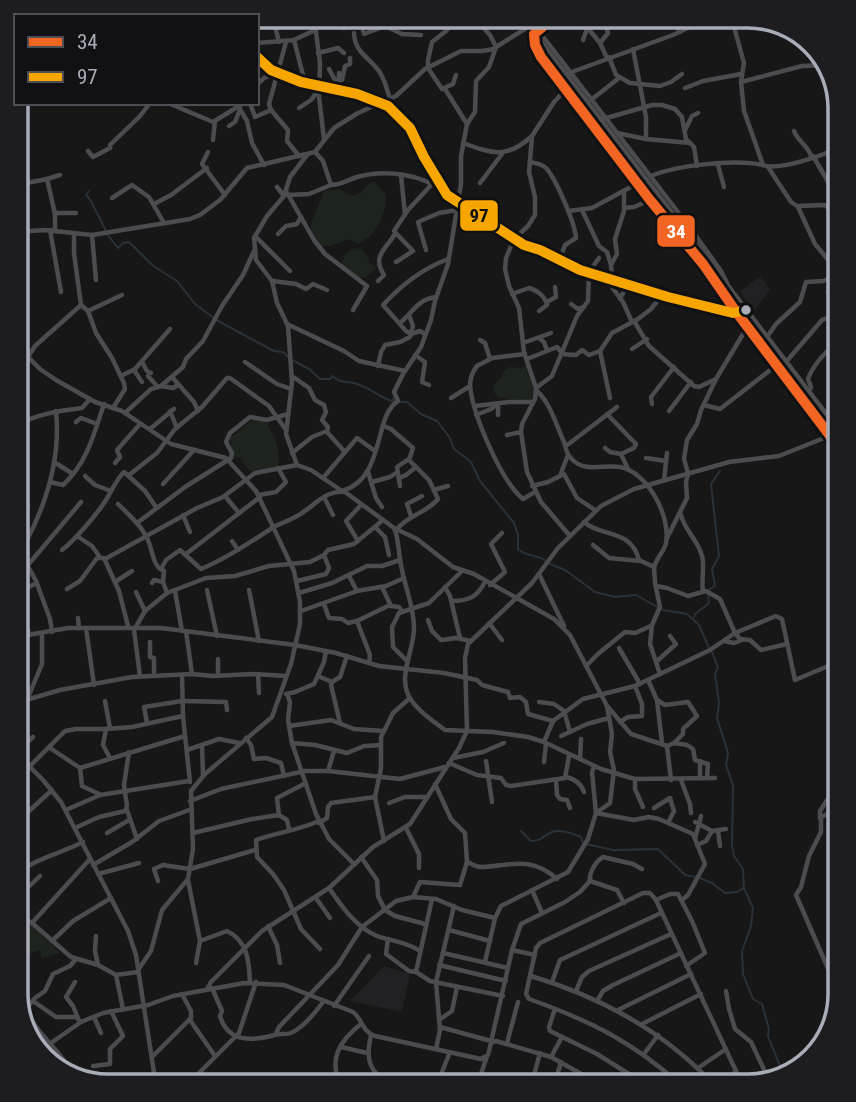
<svg xmlns="http://www.w3.org/2000/svg" width="856" height="1102" viewBox="0 0 856 1102" font-family="'Roboto Condensed',sans-serif">
<style>
.built{fill:#212123}
.green{fill:#1d241e}
.lines{fill:none;stroke-linecap:round;stroke-linejoin:round}
.stream{stroke:#2a3239;stroke-width:2}
.minor{stroke:#4b4c50;stroke-width:4.5}
.highway{stroke:#4e4e51;stroke-width:7}
.bus-1-casing{stroke:#111113;stroke-width:16}
.bus-2-casing{stroke:#111113;stroke-width:16}
.bus-1{stroke:#f26522;stroke-width:10}
.bus-2{stroke:#f7a600;stroke-width:10}
.bus-dot{fill:#a8adb8;stroke:#111113;stroke-width:2.5}
.rim{fill:none;stroke:#a8adb8;stroke-width:3.5}
.line-badge{stroke:#111113;stroke-width:2.5}
.badge-label{font-size:19px;text-anchor:middle;font-weight:bold;fill:#fff}
.pale-badge-label{font-size:19px;text-anchor:middle;font-weight:bold;fill:#111}
</style>
<rect width="100%" height="100%" fill="#171717"/>
<g class="built">
<polygon points="761,276 770,289 753,312 740,291"/>
<polygon points="384,966 410,974 402,1012 350,1001"/>
</g>
<g class="green">
<path d="M370,182h5l11,13c-1,22 -8,37 -27,49l-10,-5 -19,7 -11,-1 -9,-18 14,-36 15,-2 13,7 10,-4z"/>
<polygon points="354,248 362,249 369,259 369,263 377,268 365,278 353,275 341,267 345,254"/>
<polygon points="527,364 533,385 532,401 499,398 493,391 493,386 502,376 503,372 509,367 522,368"/>
<path d="M255,418l11,4c10,16 13,25 13,44l-29,5 -11,-14 -5,1 -4,-20z"/>
<polygon points="16,916 33,926 60,953 42,958 40,950 33,952 24,962 16,961"/>
</g>
<g class="lines">
<g class="stream">
<polyline points="89,191 86,195 91,201 106,231"/>
<polyline points="107,234 118,248 123,243 129,242 152,265 177,281 195,304 218,321 274,351 283,352 288,357"/>
<path d="M292,360l17,9 11,10h10l2,-3c9,7 11,5 22,7 14,3 24,14 38,18l2,-3"/>
<path d="M401,402h6l14,12 16,7 13,17 4,11 17,13 9,19 34,42 4,12v14c10,9 20,5 28,12"/>
<polyline points="550,564 565,570 595,592 615,597 636,595 663,610 687,614 699,625 709,648"/>
<polyline points="709,590 715,586 712,569 719,556 711,484 720,471"/>
<polyline points="694,617 695,614 709,603 708,595"/>
<polyline points="712,652 718,667 715,674 719,703 717,718 728,753 726,765 733,785 732,846 734,856 743,869 744,888 753,908 751,926 742,951 743,974 753,999 762,1004 769,1029 768,1036 782,1071 785,1070 788,1074"/>
<path d="M521,831l10,10c11,0 12,-5 21,-9 8,-3 22,2 29,5l2,6"/>
<polyline points="586,844 613,850 658,849 685,875 696,877"/>
<polyline points="700,878 712,883 725,893 737,892 744,888"/>
</g>
<g class="minor">
<polyline points="314,16 320,63 319,97 324,139"/>
<polyline points="359,16 364,34 385,26 402,34 421,35"/>
<polyline points="473,16 490,35 496,47"/>
<polyline points="556,16 534,34 535,45 541,57 650,200 703,264 737,313 840,449"/>
<polyline points="578,16 600,43 607,58"/>
<polyline points="671,16 680,32"/>
<path d="M731,16l13,47 -3,19 3,29 19,54c15,6 64,-10 77,-19"/>
<polyline points="528,17 691,229 721,271 727,283"/>
<polyline points="314,21 333,23 344,28"/>
<polyline points="275,26 279,42"/>
<path d="M354,33c1,20 14,23 25,38 6,9 8,18 11,28"/>
<polyline points="294,40 304,79 307,83"/>
<polyline points="583,40 587,29"/>
<polyline points="286,42 269,104 271,110 288,130 287,141 299,156"/>
<polyline points="257,43 294,40 315,30"/>
<polyline points="600,43 608,33 603,16"/>
<polyline points="633,49 646,117 646,139"/>
<polyline points="318,53 338,48 344,53"/>
<polyline points="257,57 271,70 301,82 357,94 388,106 410,128 424,157 447,195 524,245 540,250 580,270 668,297 733,313 746,310"/>
<polyline points="609,57 616,75 630,83 660,86 671,82 682,74"/>
<polyline points="329,69 335,80 342,80 345,66 350,64 350,58"/>
<polyline points="339,73 339,90"/>
<polyline points="569,73 673,35 713,16"/>
<polyline points="456,75 453,84 442,89 428,68 428,60 432,42 446,31 458,16"/>
<polyline points="741,82 802,66 827,65"/>
<polyline points="257,85 264,78 276,73"/>
<polyline points="569,86 554,102 532,136 529,172 535,197 535,215 528,226 514,239 506,258 505,269 509,286 519,308 524,352 536,388 535,399 522,424 521,432 527,472 541,502 570,536"/>
<polyline points="685,88 703,81 741,74"/>
<polyline points="445,89 467,124"/>
<polyline points="591,100 619,78"/>
<polyline points="168,103 213,122 244,103"/>
<polyline points="250,103 255,117 271,110"/>
<polyline points="238,106 247,121 252,143 264,165"/>
<polyline points="299,108 311,100 318,91"/>
<polyline points="603,119 652,105 662,105 675,109 682,117 686,139 694,147 697,166"/>
<polyline points="829,120 840,144"/>
<polyline points="229,126 235,122 239,112"/>
<polyline points="685,130 692,116 698,113"/>
<path d="M794,131c4,11 16,16 17,26"/>
<polyline points="617,133 646,139 690,143"/>
<polyline points="213,140 215,121"/>
<path d="M463,143c30,11 44,16 69,-7"/>
<polyline points="88,151 93,157 110,148 110,145 140,116 150,103"/>
<polyline points="208,152 202,164 225,195"/>
<path d="M315,152l8,9 8,24c10,0 17,-5 26,-8 28,-8 65,-3 87,15"/>
<polyline points="813,156 830,185"/>
<path d="M530,162c6,1 12,2 16,6 10,11 29,55 30,70l-11,7 -6,16"/>
<polyline points="718,165 724,187"/>
<polyline points="768,167 791,202 797,206 825,205 840,218"/>
<polyline points="401,175 405,214"/>
<path d="M651,176c26,-11 84,-17 112,-11"/>
<polyline points="47,179 60,175"/>
<polyline points="480,183 502,154"/>
<polyline points="16,185 47,179 55,214"/>
<polyline points="277,187 284,196"/>
<polyline points="286,191 314,240 325,254 367,286 353,310"/>
<polyline points="289,195 309,194 331,185"/>
<polyline points="112,198 132,185 149,197 164,223"/>
<polyline points="154,204 171,195 207,168"/>
<polyline points="798,207 815,244 830,262 836,275"/>
<polyline points="624,208 634,207 650,200"/>
<polyline points="582,210 599,246 607,252 611,265"/>
<polyline points="568,211 592,208 640,182"/>
<polyline points="836,212 836,198 840,193"/>
<polyline points="50,230 61,292"/>
<polyline points="55,231 55,213 76,213"/>
<polyline points="16,232 45,230 92,235 190,219 200,215 220,200 247,168 315,152 334,128 358,113 396,96 425,69 461,51 482,51 494,49"/>
<polyline points="74,234 74,253 81,305 88,311 96,333 112,358 124,383 125,389 113,408"/>
<polyline points="278,234 286,226 297,224 301,217"/>
<polyline points="92,235 96,280"/>
<polyline points="255,236 290,271"/>
<polyline points="426,250 418,222 439,213 457,210"/>
<polyline points="396,262 413,251 394,231 408,210 433,183"/>
<polyline points="605,278 623,302 632,322"/>
<polyline points="828,279 832,287 828,292 839,313"/>
<polyline points="612,280 611,265 617,254 615,239 624,211 624,191"/>
<polyline points="273,281 296,284 306,289 313,284 327,290"/>
<path d="M378,281l6,-6c-12,-19 1,-25 11,-41"/>
<path d="M512,294l17,-6c8,2 16,8 18,17l-8,6"/>
<polyline points="620,299 624,291 631,286"/>
<polyline points="547,302 556,297 555,287"/>
<polyline points="571,304 578,309 584,307"/>
<polyline points="88,311 122,295"/>
<polyline points="634,321 649,346 694,386 699,387 716,379 749,324"/>
<path d="M400,323c13,-11 18,-24 36,-26"/>
<polyline points="287,324 344,351 359,361 405,371 421,347 431,320 435,301 448,264 461,184 461,156 467,124 475,112 476,81 489,67 496,47 528,27"/>
<path d="M425,334l-5,-3 -9,3 -5,-3 -23,-26c19,-21 39,-36 65,-46"/>
<polyline points="767,337 776,324 800,302 806,282 823,281 840,275"/>
<polyline points="539,338 544,342 547,350"/>
<polyline points="480,340 485,343 490,359"/>
<polyline points="523,343 551,333"/>
<polyline points="632,349 647,339"/>
<polyline points="16,351 28,357 40,369 56,380 95,402 122,411 171,444 226,458 256,491 294,571 300,602 300,624 291,664 272,717 205,774 191,791 193,849 188,879 162,910 151,951 138,970"/>
<path d="M525,354l-33,4 -15,8c-4,5 -7,13 -7,20 3,29 31,95 53,113l12,-7"/>
<polyline points="561,354 576,355 582,350 589,355 600,351"/>
<polyline points="415,355 425,362 422,382 429,385"/>
<polyline points="28,357 35,346 81,305"/>
<polyline points="527,359 557,347 562,353"/>
<polyline points="142,362 147,371 151,373"/>
<polyline points="245,362 277,384 291,389"/>
<polyline points="786,362 822,320 840,313"/>
<polyline points="378,366 381,352 385,345 400,342 410,337 413,326 409,315"/>
<polyline points="134,370 142,382"/>
<polyline points="121,376 135,369 170,329"/>
<polyline points="148,376 158,387"/>
<polyline points="292,376 309,388 315,400 324,405 326,412 322,420 328,427 327,432 344,451"/>
<polyline points="172,377 194,402 198,411"/>
<polyline points="161,386 173,388 178,385"/>
<polyline points="536,388 552,376 577,316 588,301 589,272 599,258"/>
<path d="M537,391c14,13 19,34 27,51 2,5 2,11 6,15 13,17 32,7 50,10 28,5 51,50 46,76 -1,7 -9,14 -12,24"/>
<path d="M809,392l2,-5 -3,-8c5,-14 19,-30 32,-37"/>
<polyline points="451,398 470,386"/>
<polyline points="610,398 600,351 612,333 638,319 651,309 662,295"/>
<polyline points="652,404 651,397 674,367"/>
<polyline points="498,405 498,415"/>
<polyline points="704,405 720,409 778,364"/>
<polyline points="475,406 509,402 532,402"/>
<polyline points="170,411 177,428"/>
<polyline points="669,411 691,382"/>
<polyline points="125,413 151,389 161,386 183,367 186,359 203,341 222,306 243,275 254,251"/>
<polyline points="607,414 636,444 634,448 621,454"/>
<polyline points="476,415 491,409 497,404"/>
<polyline points="827,417 840,404"/>
<polyline points="76,422 81,418 97,424"/>
<path d="M16,426c20,-12 42,-15 66,-18l8,-9"/>
<path d="M384,426l7,3 22,19 -4,12 20,20 9,19c-11,14 -30,16 -41,30"/>
<polyline points="150,429 174,409"/>
<polyline points="507,435 521,432"/>
<polyline points="566,446 617,407"/>
<polyline points="605,448 610,452 621,454 628,469"/>
<polyline points="292,453 312,437 327,431"/>
<polyline points="646,458 666,461"/>
<polyline points="54,462 73,474"/>
<polyline points="115,463 120,457 117,450 140,424"/>
<polyline points="297,465 286,434 292,382 288,326 277,303 272,281 256,260 254,238 267,216 284,196 290,177 307,155"/>
<polyline points="368,472 376,498 382,507"/>
<polyline points="561,473 568,455"/>
<polyline points="129,475 157,453 175,429 202,407 227,378 230,378 269,406 286,430"/>
<polyline points="85,476 95,485 111,491"/>
<polyline points="323,478 357,438 375,451"/>
<polyline points="399,478 406,475 416,467"/>
<polyline points="664,480 667,453"/>
<path d="M50,482l13,3c24,-22 31,-51 41,-81"/>
<polyline points="372,482 390,477 396,473"/>
<polyline points="163,484 194,450"/>
<polyline points="400,486 397,467 409,459"/>
<polyline points="532,486 548,482 564,474 577,498 595,510"/>
<polyline points="434,490 448,486"/>
<polyline points="259,495 276,492 286,482 278,468"/>
<polyline points="225,496 239,513"/>
<polyline points="324,497 333,515"/>
<polyline points="16,500 28,506"/>
<path d="M118,504c10,10 23,21 29,34 6,11 5,29 17,33l-1,11 4,11"/>
<polyline points="183,515 190,532"/>
<path d="M681,515c4,16 17,25 21,41 3,10 -1,23 1,35"/>
<polyline points="411,516 407,504 422,496"/>
<path d="M584,522c18,16 47,6 55,38l15,7 1,16 5,24 -8,18 -2,19 10,30"/>
<polyline points="137,523 185,487 231,458 232,453 226,442 230,433 250,417 267,420 288,414"/>
<polyline points="375,527 385,537 389,555"/>
<polyline points="394,528 417,539 453,567 474,574 554,619 570,635 607,706 612,734 610,752 614,770 610,803 596,813 588,839 568,872 501,906 495,918 485,962"/>
<polyline points="77,536 92,546 99,556"/>
<polyline points="667,538 687,498 686,482 688,473 684,459 687,440 697,424 701,410 716,379"/>
<polyline points="232,541 238,550"/>
<polyline points="358,541 346,521 361,505"/>
<polyline points="593,545 609,558 640,561"/>
<path d="M62,550c13,-10 35,-36 44,-50 6,-10 10,-20 18,-28l21,19 11,16"/>
<polyline points="186,554 260,497"/>
<path d="M105,559l92,-51 26,-11 32,-24 42,-8 14,5 31,21c44,-13 31,-75 56,-90l-4,-9 10,-20"/>
<polyline points="16,564 23,557"/>
<polyline points="28,565 81,502"/>
<path d="M161,569l5,-9 14,-10 21,19c26,-11 48,-26 71,-41 8,-5 17,-7 25,-12 16,-8 28,-27 48,-24l49,36 2,5c3,12 3,25 6,37 4,20 12,37 12,58 0,21 -14,44 -7,64 5,15 26,29 38,38l48,2 35,5 16,5 57,27 34,10 80,-1"/>
<polyline points="539,574 564,626"/>
<polyline points="349,576 357,591"/>
<polyline points="297,581 326,574 329,568 324,555"/>
<polyline points="115,582 132,571"/>
<polyline points="152,583 154,580 163,582"/>
<polyline points="490,585 505,572 491,544 502,533"/>
<polyline points="656,586 667,588 688,596 706,591 720,599 735,633 740,639 750,640 761,650 787,644"/>
<polyline points="382,587 391,606 399,607 402,611"/>
<polyline points="445,587 450,596 460,638"/>
<polyline points="67,589 80,581 97,558 104,558 119,591 128,626"/>
<polyline points="207,590 217,636"/>
<polyline points="249,590 259,641"/>
<polyline points="175,591 182,631"/>
<polyline points="136,592 145,611"/>
<polyline points="16,593 37,583"/>
<polyline points="299,593 332,583 367,566 382,566 400,560"/>
<path d="M452,601c17,0 25,-4 33,-19"/>
<polyline points="324,604 329,618 342,619 348,623 357,621 390,605"/>
<polyline points="301,611 357,591 386,586 404,578"/>
<polyline points="16,617 19,617 26,625 30,635"/>
<polyline points="78,618 79,628"/>
<polyline points="428,620 432,631 441,640 456,638 471,641"/>
<polyline points="357,621 370,655 369,663"/>
<polyline points="489,623 502,640"/>
<polyline points="86,628 94,685"/>
<polyline points="186,631 192,674"/>
<path d="M52,632l-2,-13 -14,-38 -13,-24 1,-11c22,-41 37,-87 32,-135"/>
<polyline points="16,637 68,628 161,628 295,645 336,653 379,666 444,673 477,680 482,685 508,692 510,698 520,697 526,702 528,714 553,721"/>
<polyline points="724,641 734,643 742,640"/>
<polyline points="150,642 150,657 154,658 154,675"/>
<polyline points="619,648 640,684"/>
<polyline points="657,661 676,644 670,636"/>
<polyline points="408,662 393,647 392,627 399,613 429,603 462,571"/>
<polyline points="587,665 599,653 625,632 635,633 651,626"/>
<polyline points="16,672 19,677"/>
<polyline points="258,674 259,693"/>
<polyline points="182,675 183,716 190,782"/>
<polyline points="140,676 134,630 145,611 167,593 206,578 235,576 269,566 310,562 324,555 328,550 354,544 383,520"/>
<polyline points="218,676 218,659"/>
<polyline points="318,676 332,682"/>
<polyline points="648,680 657,700 662,743"/>
<polyline points="286,694 295,692 314,684 324,662 326,651"/>
<polyline points="287,694 290,702 288,720 292,743 316,814 329,839 353,863"/>
<polyline points="27,700 42,664 42,633"/>
<polyline points="657,700 665,705 688,702 697,716 683,729 683,734 674,743 667,746"/>
<polyline points="105,701 110,728"/>
<polyline points="539,702 554,704 564,711 570,732"/>
<polyline points="16,703 60,690 132,677 192,674 213,676 253,674 286,676"/>
<polyline points="607,706 631,734 667,746 671,780"/>
<polyline points="620,722 628,717 642,716 642,704 635,686"/>
<polyline points="147,723 144,707 182,701 226,702 227,710"/>
<polyline points="340,723 331,685 332,682 340,677 347,656"/>
<polyline points="289,726 331,720 354,729 383,731"/>
<polyline points="106,729 103,745 110,758"/>
<polyline points="561,736 587,724 609,718"/>
<polyline points="246,738 251,745 254,759 266,758 281,763 284,776"/>
<polyline points="544,742 553,721 583,699 635,686 710,650 735,633 776,616 782,619 795,680 840,661"/>
<polyline points="292,743 315,745 347,753 364,746 381,745"/>
<polyline points="674,743 687,745 693,749 695,760 708,764 707,777"/>
<polyline points="202,745 203,775"/>
<polyline points="50,748 80,768 185,736"/>
<polyline points="187,750 219,739 239,743"/>
<polyline points="16,753 43,780 61,802 128,931 136,955 156,1086"/>
<polyline points="16,753 33,737"/>
<polyline points="453,758 483,752 504,743"/>
<polyline points="580,759 581,739"/>
<polyline points="486,761 492,802"/>
<polyline points="700,761 700,778"/>
<polyline points="544,762 546,744"/>
<polyline points="449,763 477,775 501,778 506,785 511,786 565,778 569,756"/>
<polyline points="30,766 65,731 76,729 106,729 132,727 183,716"/>
<polyline points="594,767 592,772 596,813 634,820 649,817 659,819 693,834 705,864 688,895 682,900"/>
<polyline points="80,768 82,786 99,794"/>
<polyline points="328,771 334,751"/>
<path d="M566,777c9,2 15,6 18,15"/>
<polyline points="635,779 635,789 643,807"/>
<polyline points="556,780 557,795 560,799 567,800 570,808"/>
<polyline points="681,780 690,804 691,813"/>
<polyline points="190,801 221,789 305,771 328,771 400,779 445,767"/>
<polyline points="389,803 405,797 425,797"/>
<polyline points="654,808 670,798 674,811 668,823"/>
<polyline points="66,810 100,795 189,781"/>
<polyline points="127,810 137,839"/>
<polyline points="820,818 820,811 840,780"/>
<path d="M319,821c-20,9 -43,12 -63,19l1,17 16,17 11,16 17,39 19,20"/>
<polyline points="695,822 712,831 726,829"/>
<polyline points="16,823 52,790"/>
<polyline points="319,823 327,818 328,807 331,803 375,797"/>
<polyline points="75,828 99,817 125,811 127,806 124,785 129,752"/>
<polyline points="406,828 419,854 419,868"/>
<polyline points="289,829 287,820 279,815 277,798 304,784"/>
<polyline points="718,831 720,846"/>
<polyline points="107,833 129,820"/>
<polyline points="193,833 252,819 279,815"/>
<polyline points="695,839 701,816"/>
<polyline points="384,841 375,797 381,768 381,737 393,713 410,698"/>
<polyline points="697,845 706,841 712,831"/>
<polyline points="361,857 377,880 378,896 385,910 395,916 425,924"/>
<path d="M467,862c6,2 10,6 16,5 30,-2 48,-11 74,12"/>
<polyline points="93,865 132,842 159,821 192,809"/>
<polyline points="98,874 139,863"/>
<path d="M16,876c18,-18 44,-22 67,-34"/>
<polyline points="188,880 200,941 196,963"/>
<polyline points="158,881 154,869 163,865 190,869 255,850"/>
<path d="M590,881c-1,-9 6,-20 13,-24l30,7 9,5"/>
<path d="M329,888c13,19 27,39 48,48 14,5 30,6 43,15"/>
<polyline points="532,890 542,913"/>
<polyline points="413,897 420,882 460,885 467,862 465,833 451,819 435,784"/>
<polyline points="316,898 330,918"/>
<polyline points="16,899 40,876"/>
<polyline points="432,899 416,972 430,981 503,996"/>
<polyline points="656,900 670,894 678,894 692,921 705,953 686,966"/>
<polyline points="16,912 32,923 71,957 98,965 116,975 138,972"/>
<polyline points="32,923 90,859"/>
<polyline points="268,926 277,945 280,963"/>
<polyline points="449,930 490,941"/>
<polyline points="96,936 95,951 98,965"/>
<polyline points="388,939 386,954 409,971 416,972"/>
<polyline points="52,941 73,921 111,898"/>
<path d="M200,941l27,-10c21,10 22,31 23,51"/>
<polyline points="512,950 535,955"/>
<polyline points="443,953 508,968"/>
<polyline points="16,963 20,963"/>
<polyline points="439,965 506,981"/>
<polyline points="116,975 123,1009"/>
<path d="M531,976c69,21 133,55 183,109"/>
<polyline points="75,982 66,997 73,1006 78,1018"/>
<polyline points="552,982 560,960 661,913"/>
<path d="M212,988l10,23 -2,5c8,27 32,25 55,19 5,-2 11,0 16,-2 13,-6 24,-20 32,-31"/>
<polyline points="207,989 211,982 262,931 329,888 373,847 410,824 459,748 467,731 465,658 468,644 532,583 558,548 601,506 634,489 729,462 779,456 839,432"/>
<polyline points="576,991 582,977 589,971 671,934"/>
<polyline points="726,991 729,1009 735,1029 751,1042 769,1080"/>
<polyline points="840,996 796,895 801,887 809,856 821,832 821,817 840,808"/>
<polyline points="33,1001 56,1017 76,1017 81,1022"/>
<polyline points="597,1001 603,991 613,985 681,953"/>
<polyline points="334,1006 369,956"/>
<polyline points="555,1009 549,1027 550,1031 597,1054 648,1086"/>
<polyline points="618,1010 691,974"/>
<polyline points="94,1017 101,1033"/>
<polyline points="190,1020 215,1056"/>
<polyline points="439,1020 452,1011 457,987"/>
<polyline points="642,1024 701,994"/>
<polyline points="440,1027 491,1041"/>
<polyline points="276,1034 279,1027 338,965 362,927 396,901 413,897 436,899 462,910 495,918"/>
<path d="M371,1035c-6,25 -2,37 21,51"/>
<polyline points="491,1042 512,950 521,924 565,902 580,892 590,881 617,890 624,903"/>
<polyline points="507,1043 518,1002"/>
<polyline points="341,1047 367,1053"/>
<polyline points="436,1049 440,1030 436,982 454,906"/>
<path d="M38,1052l43,-30 22,-9 45,-8 25,-9 71,-13 40,2 69,27c10,7 8,19 22,24l106,23 7,-4 3,-12 5,-2 55,16 52,29"/>
<polyline points="644,1054 658,1035"/>
<polyline points="152,1057 191,1018 191,1011 182,994"/>
<polyline points="551,1057 562,1037"/>
<polyline points="93,1066 110,1064 110,1049 123,1036 111,1011"/>
<polyline points="698,1068 726,1049"/>
<path d="M73,1077c-10,-26 -37,-42 -47,-68l9,-11 10,-7 8,-17 17,-8 6,-7"/>
<polyline points="186,1086 239,1033 256,982"/>
<path d="M341,1086c-13,-26 -2,-45 20,-62"/>
<polyline points="376,1086 381,1078"/>
<polyline points="425,1086 440,1077 450,1052"/>
<polyline points="477,1086 487,1056"/>
<polyline points="531,1086 540,1053"/>
<polyline points="554,1086 561,1062"/>
<polyline points="579,1086 584,1075"/>
<path d="M682,1086c-49,-44 -91,-65 -153,-87l-3,-5 10,-46 4,-5 103,-50h7l6,7 87,186"/>
<polyline points="713,1086 736,1072"/>
</g>
<polyline class="highway" points="520,16 840,434"/>
<g class="bus-1-casing">
<polyline id="bus-1" points="556,16 534,34 535,45 541,57 650,200 703,264 737,313 840,449"/>
</g>
<g class="bus-2-casing">
<polyline id="bus-2" points="257,57 271,70 301,82 357,94 388,106 410,128 424,157 447,195 524,245 540,250 580,270 668,297 733,313 746,310"/>
</g>
<use href="#bus-1" class="bus-1"/>
<use href="#bus-2" class="bus-2"/>
</g>
<circle class="bus-dot" cx="746" cy="310" r="6"/>
<path d="M0 0H856V1102H0ZM108 28H748A80 80 0 0 1 828 108V994A80 80 0 0 1 748 1074H108A80 80 0 0 1 28 994V108A80 80 0 0 1 108 28Z" fill="#1d1d20" fill-rule="evenodd"/>
<path class="rim" d="M108 28H748A80 80 0 0 1 828 108V994A80 80 0 0 1 748 1074H108A80 80 0 0 1 28 994V108A80 80 0 0 1 108 28Z"/>
<g class="line-badge">
<rect x="459" y="199" width="40" height="33" rx="7" fill="#f7a600"/>
<rect x="656" y="214" width="40" height="34" rx="7" fill="#f26522"/>
</g>
<g class="badge-label">
<text x="676" y="238">34</text>
</g>
<g class="pale-badge-label">
<text x="479" y="222">97</text>
</g>
<rect x="14" y="14" width="245" height="91" fill="#111113" stroke="#4d4f55" stroke-width="2"/>
<rect x="28" y="37" width="35" height="10" fill="#f26522" stroke="#4d4f55" stroke-width="2"/>
<text x="77" y="49" font-size="21" fill="#a8adb8">34</text>
<rect x="28" y="72" width="35" height="10" fill="#f7a600" stroke="#4d4f55" stroke-width="2"/>
<text x="77" y="84" font-size="21" fill="#a8adb8">97</text>
</svg>
